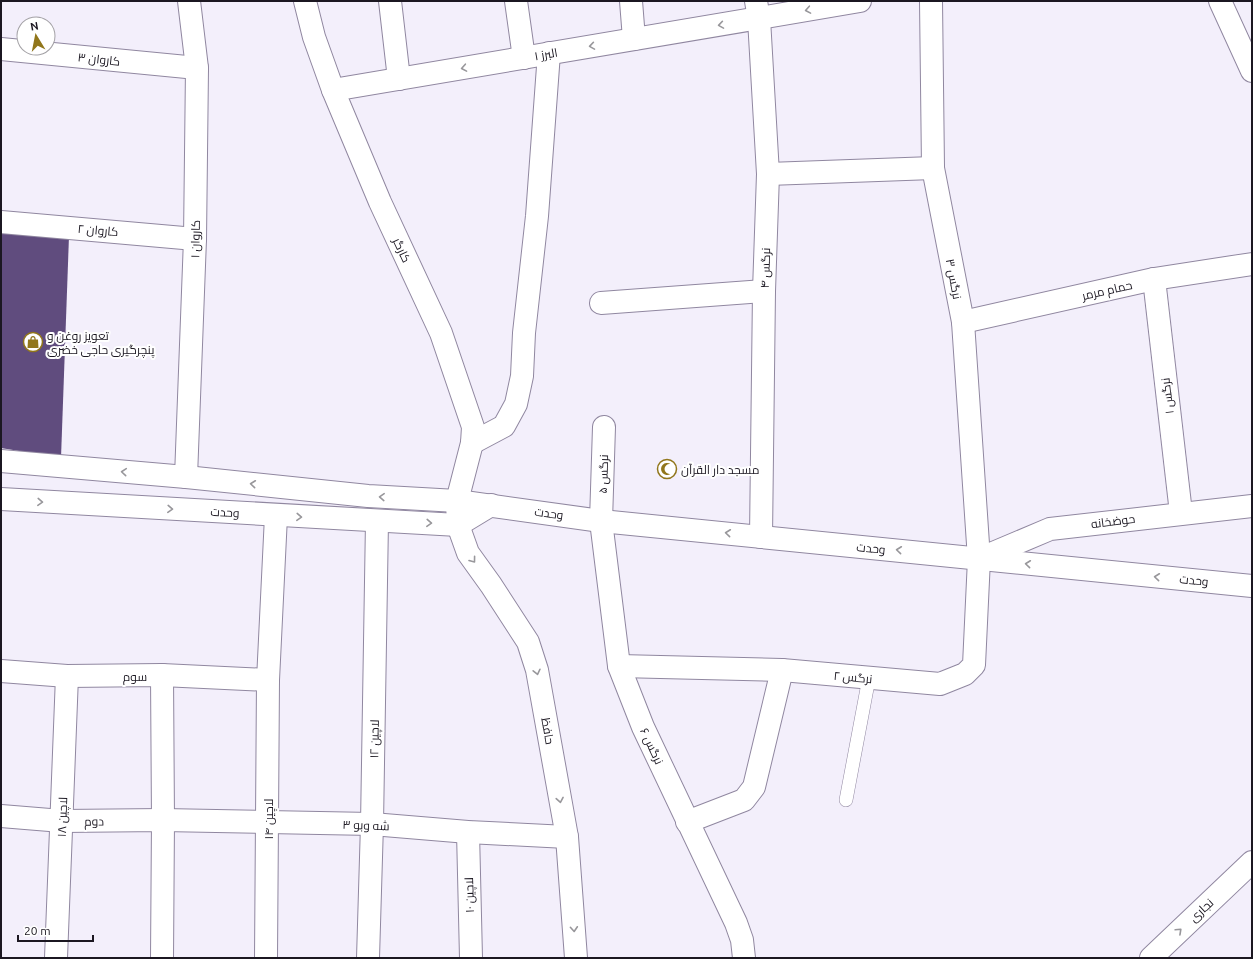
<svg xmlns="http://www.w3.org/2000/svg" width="1253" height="959" viewBox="0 0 1253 959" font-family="Ubuntu,Cairo,sans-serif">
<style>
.building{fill:#604c7e}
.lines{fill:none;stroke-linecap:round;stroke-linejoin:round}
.service-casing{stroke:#9087a0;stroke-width:14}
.minor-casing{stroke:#9087a0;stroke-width:24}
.tertiary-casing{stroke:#9087a0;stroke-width:24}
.secondary-casing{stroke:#9087a0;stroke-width:24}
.service{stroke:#fff;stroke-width:13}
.minor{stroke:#fff;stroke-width:22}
.tertiary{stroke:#fff;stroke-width:22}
.secondary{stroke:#fff;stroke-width:22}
.oneway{stroke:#98979b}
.labels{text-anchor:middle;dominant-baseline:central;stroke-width:4;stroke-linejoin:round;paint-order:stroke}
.street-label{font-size:12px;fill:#1b1721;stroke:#fff}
.poi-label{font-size:12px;fill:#1b1721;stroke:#fff;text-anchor:start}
</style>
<rect width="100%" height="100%" fill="#f3effb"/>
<polygon class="building" points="1,232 69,236 61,458 1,448"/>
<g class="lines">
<g class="service-casing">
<polyline id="service" points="846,800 869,678"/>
</g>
<g class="minor-casing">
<g id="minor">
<polyline points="390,1 399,79"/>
<polyline points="516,1 524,58"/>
<polyline points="631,1 634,39"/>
<polyline points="756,1 759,19 768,174 764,291 761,537"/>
<polyline points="1220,1 1252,71"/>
<polyline points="1,49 197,68"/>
<polyline points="768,174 933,168"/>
<polyline points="1,222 195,239"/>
<polyline points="1154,279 1181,513"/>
<polyline points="601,303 764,291"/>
<polyline points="963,322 1154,279 1252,264"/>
<polyline points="604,427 601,521 619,666 643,727 736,923 742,940 744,958"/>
<polyline points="472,443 504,426 516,404 522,376 524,333 537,216 549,53"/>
<polyline points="186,477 195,239 197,68 189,1"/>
<polyline points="979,559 1050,529 1252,506"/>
<polyline points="619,666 782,670 940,684 965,674 974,665 979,559 963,322 933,168 931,1"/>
<polyline points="1,671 67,676 162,675 268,680"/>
<polyline points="1,816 62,821 163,820 372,824 468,832 567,837"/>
<polyline points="687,822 744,800 754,787 782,670"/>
<polyline points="468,832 471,958"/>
<polyline points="56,958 67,676"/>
<polyline points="162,958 163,820 162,675"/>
<polyline points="266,958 268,680 276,516"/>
<polyline points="368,958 372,824 377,521"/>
</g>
</g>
<g class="tertiary-casing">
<g id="tertiary">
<polyline points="305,1 314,37 333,90 380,202 441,333 473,427 472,443 457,501 458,525 468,553 491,585 528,642 537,670 567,837 576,958"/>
<polyline points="333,90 860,1"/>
<polyline points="1151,958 1252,862"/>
</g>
</g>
<g class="secondary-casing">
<g id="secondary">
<polyline points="1,461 186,477 368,496 457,501 601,521 1252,586"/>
<polyline points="1,499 458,525 491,505"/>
</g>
</g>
<use href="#service" class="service"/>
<use href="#minor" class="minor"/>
<use href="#tertiary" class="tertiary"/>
<use href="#secondary" class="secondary"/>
</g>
<defs><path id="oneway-chevron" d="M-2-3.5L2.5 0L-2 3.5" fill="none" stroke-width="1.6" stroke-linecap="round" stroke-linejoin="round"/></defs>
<g class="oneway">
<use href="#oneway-chevron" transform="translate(808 10) rotate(170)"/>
<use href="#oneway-chevron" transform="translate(721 25) rotate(171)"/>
<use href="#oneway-chevron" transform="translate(592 46) rotate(171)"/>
<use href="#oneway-chevron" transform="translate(464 68) rotate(170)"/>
<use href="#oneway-chevron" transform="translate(124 472) rotate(-175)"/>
<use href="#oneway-chevron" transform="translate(253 484) rotate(-174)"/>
<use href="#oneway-chevron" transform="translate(382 497) rotate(-177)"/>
<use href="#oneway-chevron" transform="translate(40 502) rotate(3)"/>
<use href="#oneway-chevron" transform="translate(170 509) rotate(3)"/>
<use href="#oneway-chevron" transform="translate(299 517) rotate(3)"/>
<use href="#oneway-chevron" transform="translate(429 523) rotate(3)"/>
<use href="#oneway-chevron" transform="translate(728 533) rotate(-174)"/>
<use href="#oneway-chevron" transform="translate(899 550) rotate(-174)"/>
<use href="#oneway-chevron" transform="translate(473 560) rotate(53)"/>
<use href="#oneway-chevron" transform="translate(1028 564) rotate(-174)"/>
<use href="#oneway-chevron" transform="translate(1157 577) rotate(-174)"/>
<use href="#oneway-chevron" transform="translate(537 672) rotate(77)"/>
<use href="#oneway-chevron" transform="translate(560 800) rotate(80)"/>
<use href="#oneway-chevron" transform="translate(574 929) rotate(86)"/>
<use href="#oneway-chevron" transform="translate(1179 931) rotate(-43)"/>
</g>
<defs>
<g id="shop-ring" transform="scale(1)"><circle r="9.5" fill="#fff" stroke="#91761b" stroke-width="1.5"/><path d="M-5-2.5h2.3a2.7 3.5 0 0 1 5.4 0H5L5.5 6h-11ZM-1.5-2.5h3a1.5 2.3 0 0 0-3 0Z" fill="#91761b"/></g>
<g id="mosque-ring" transform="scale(1)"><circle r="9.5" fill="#fff" stroke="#91761b" stroke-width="1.5"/><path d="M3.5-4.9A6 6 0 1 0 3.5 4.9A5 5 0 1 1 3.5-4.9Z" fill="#91761b"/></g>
</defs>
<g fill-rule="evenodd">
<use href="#shop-ring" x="33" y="342"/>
<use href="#mosque-ring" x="667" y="469"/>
</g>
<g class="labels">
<g class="street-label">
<text transform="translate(546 54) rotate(-10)">البرز ۱</text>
<text transform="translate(99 59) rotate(6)">کاروان ۳</text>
<text transform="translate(98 230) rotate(5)">کاروان ۲</text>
<text transform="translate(195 239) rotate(-89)">کاروان ۱</text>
<text transform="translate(402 250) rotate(65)">کارگر</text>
<text transform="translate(765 268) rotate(-88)">نرگس ۴</text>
<text transform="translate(954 279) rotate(79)">نرگس ۳</text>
<text transform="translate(1107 290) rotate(-13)">حمام مرمر</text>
<text transform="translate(1167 396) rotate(-97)">نرگس ۱</text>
<text transform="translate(603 474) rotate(-88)">نرگس ۵</text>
<text transform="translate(225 512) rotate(3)">وحدت</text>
<text transform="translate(549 513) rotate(8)">وحدت</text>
<text transform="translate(1113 521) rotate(-7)">حوضخانه</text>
<text transform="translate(871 548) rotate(6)">وحدت</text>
<text transform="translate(1194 580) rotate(6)">وحدت</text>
<text x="135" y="676">سوم</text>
<text transform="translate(853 677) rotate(5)">نرگس ۲</text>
<text transform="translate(548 731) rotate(80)">حافظ</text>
<text transform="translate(374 739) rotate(-89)">لاچین ۱۲</text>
<text transform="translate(652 746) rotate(65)">نرگس ۶</text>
<text transform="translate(62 817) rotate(-88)">لاچین ۱۸</text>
<text transform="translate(268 819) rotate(-90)">لاچین ۱۴</text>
<text transform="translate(94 821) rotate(-1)">دوم</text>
<text transform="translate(366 825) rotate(2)">شه وبو ۳</text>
<text transform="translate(469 895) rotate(-92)">لاچین ۱۰</text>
<text transform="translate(1201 910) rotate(-43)">نجاری</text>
</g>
<g class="poi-label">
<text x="47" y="335">تعویز روغن و<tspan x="47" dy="14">پنچرگیری حاجی خضری</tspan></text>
<text x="681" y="469">مسجد دار القرآن</text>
</g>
</g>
<rect width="1253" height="959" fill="none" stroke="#1b1721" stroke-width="4"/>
<g transform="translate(36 36) rotate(350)"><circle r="19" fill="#ffffff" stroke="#a4a2a6"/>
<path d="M0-3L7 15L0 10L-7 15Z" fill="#91761b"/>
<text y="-6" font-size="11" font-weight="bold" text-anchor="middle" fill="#1b1721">N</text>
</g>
<path d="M18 935v6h75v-6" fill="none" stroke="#1b1721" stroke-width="2"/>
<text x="24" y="935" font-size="12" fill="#1b1721" stroke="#ffffff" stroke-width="3" paint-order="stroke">20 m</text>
</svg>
